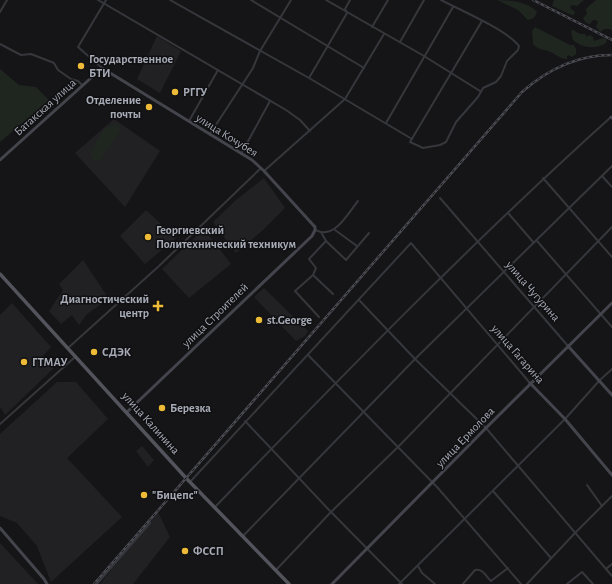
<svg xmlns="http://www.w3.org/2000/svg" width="612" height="584" viewBox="0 0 612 584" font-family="'Alegreya Sans',sans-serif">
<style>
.built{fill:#212124}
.green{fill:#1f2620}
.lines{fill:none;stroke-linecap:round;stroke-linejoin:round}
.street{stroke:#36373c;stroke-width:2}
.secondary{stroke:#44454c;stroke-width:3}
.primary{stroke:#52535b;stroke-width:3.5}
.rail-casing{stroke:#4b4c53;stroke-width:2.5}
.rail{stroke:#101012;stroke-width:1;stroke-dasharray:3;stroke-linecap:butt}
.poi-dot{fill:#edbb37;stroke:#101012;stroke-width:1.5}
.labels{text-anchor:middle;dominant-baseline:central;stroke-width:3;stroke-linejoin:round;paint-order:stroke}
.poi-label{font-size:12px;font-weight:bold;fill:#a7abb6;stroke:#101012;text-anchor:start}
.street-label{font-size:12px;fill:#a7abb6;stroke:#101012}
</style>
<rect width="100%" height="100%" fill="#151517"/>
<g class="built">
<polygon points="157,36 181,51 160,93 137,79"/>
<polygon points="114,119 160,151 125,207 75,153"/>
<polygon points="264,178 285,208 263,230 236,253 213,222 236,200"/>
<polygon points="146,210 176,238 145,264 120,236"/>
<polygon points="204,229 231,264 189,298 162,269"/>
<polygon points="83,260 109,299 87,314 79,325 72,315 61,324 49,311 63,290 59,284"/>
<polygon points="264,288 308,331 305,336 296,341 254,297"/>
<polygon points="12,303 51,347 43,356 54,368 5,415 0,407 0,315"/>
<polygon points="57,382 76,382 108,419 67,458 122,517 51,582 37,546 17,523 0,516 0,434"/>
<polygon points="142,446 154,460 148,467 136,451"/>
<polygon points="158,512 170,537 133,584 100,584"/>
<polygon points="0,542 0,543 38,584 0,584"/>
</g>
<g class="green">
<path d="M497,0c12,0 32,2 40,12 -2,5 -3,7 -9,8l-10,-10z"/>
<polygon points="554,0 584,0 577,6 572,5 570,7 571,9 575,12 574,15 572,15 552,6"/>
<path d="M596,0h16v36v-5l-2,-2h-6l-4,3 -4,-5 2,-5 -2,-2h-3l-3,4 -4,-1 -3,-5 4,-4 -1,-4c2,-5 7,-6 10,-10z"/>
<path d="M535,27l35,18h4l2,4v5l-4,3 -4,-2 -1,1v3c-8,0 -12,-6 -19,-8 -6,-2 -11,-2 -15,-7l-1,-13z"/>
<path d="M573,30l7,4h5l2,3 2,-2 4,2 1,4 9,-3 4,1 -1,4c-10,7 -24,5 -33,-3l-2,-9z"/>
<polygon points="0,69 19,85 36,87 49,100 0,142"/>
<path d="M114,124l4,1 3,5 -20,30 -7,1 -3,-8c5,-11 11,-25 23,-29z"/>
</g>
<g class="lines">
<g class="street">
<polyline points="98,0 286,110 300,120 310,131"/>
<polyline points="170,0 309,78 412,139"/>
<polyline points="251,0 364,68"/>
<polyline points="326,0 424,56 480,91"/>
<path d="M441,0c19,10 66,30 78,46l-1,4 -11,11 -6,15 -5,6 -13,6 -5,9 -22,25 -10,20 -6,3 -17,3 -13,-6 72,-121"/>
<polyline points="0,12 7,0"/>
<polyline points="372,27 388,0"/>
<polyline points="400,42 424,0"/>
<polyline points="0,44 21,55 31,54 54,63 58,70 71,79 78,81 82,85"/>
<polyline points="102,68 78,47 106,0"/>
<polyline points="309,78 347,13 345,9 350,0"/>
<polyline points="189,121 218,70"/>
<polyline points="386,123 453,7"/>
<polyline points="210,134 253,68 260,51 291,0"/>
<polyline points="241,154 270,101"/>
<polyline points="264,171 345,99 384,34"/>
<polyline points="602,176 612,187"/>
<polyline points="543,178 612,257"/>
<polyline points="440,198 568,346"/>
<polyline points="508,213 534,243"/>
<polyline points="315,230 321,232 326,241 346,260 369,233"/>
<polyline points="335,230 357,246"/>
<path d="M321,232c16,3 28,-20 37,-31"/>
<polyline points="326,241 309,259 316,268 313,275 333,294"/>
<polyline points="537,241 612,327"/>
<polyline points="313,275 295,291 319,317"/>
<polyline points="359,300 415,359 486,428 612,576"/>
<polyline points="68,348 159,266 261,168"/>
<polyline points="308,355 437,487 521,584"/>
<polyline points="245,421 331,512 402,584"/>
<polyline points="0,424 75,357"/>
<polyline points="190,482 411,243 530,383"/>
<polyline points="587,485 602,506"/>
<polyline points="493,491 551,558"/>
<path d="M215,507c129,-133 258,-266 396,-390"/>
<polyline points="243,536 415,359 612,166"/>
<polyline points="418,566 422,573 435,584"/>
<polyline points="606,569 612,564"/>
<polyline points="276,570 331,512 398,447 612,227"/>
<polyline points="97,584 150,523"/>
<polyline points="399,584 565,419 599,381 612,369"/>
<path d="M463,584l12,-14c8,-2 11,7 16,11l17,-13"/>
<polyline points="527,584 575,533 612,496"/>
<polyline points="567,584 582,572 593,584"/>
</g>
<g class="secondary">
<polyline points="611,117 612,118"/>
<polyline points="0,160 102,68 252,160 264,171 315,227 315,230 312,236 127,412"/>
<polyline points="568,346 612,395"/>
<polyline points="530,383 565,419 612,475"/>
<polyline points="0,528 44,579 47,584"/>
<polyline points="332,584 486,428 612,303"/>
</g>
<polyline class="primary" points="0,274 186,478 289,584"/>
<g class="rail-casing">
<g id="rail">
<polyline points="533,0 612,40"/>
<path d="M94,584l428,-492c26,-23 55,-37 90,-37"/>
</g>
</g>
<use href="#rail" class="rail"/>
</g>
<g class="poi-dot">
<circle cx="81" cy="66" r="4"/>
<circle cx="175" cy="92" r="4"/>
<circle cx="149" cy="107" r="4"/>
<circle cx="148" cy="237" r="4"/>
<path d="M156 300h4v4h4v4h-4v4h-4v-4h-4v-4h4z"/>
<circle cx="259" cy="320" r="4"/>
<circle cx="94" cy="352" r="4"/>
<circle cx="24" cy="362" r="4"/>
<circle cx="162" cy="408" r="4"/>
<circle cx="144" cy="495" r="4"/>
<circle cx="185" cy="551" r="4"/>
</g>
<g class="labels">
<g class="poi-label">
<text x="89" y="59">Государственное<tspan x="89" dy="14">БТИ</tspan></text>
<text x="183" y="92">РГГУ</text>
<text x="141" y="100" text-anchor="end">Отделение<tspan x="141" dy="14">почты</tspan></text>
<text x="156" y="230">Георгиевский<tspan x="156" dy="14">Политехнический техникум</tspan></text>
<text x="149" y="299" text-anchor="end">Диагностический<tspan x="149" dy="14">центр</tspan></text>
<text x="267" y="320">st.George</text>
<text x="102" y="352">СДЭК</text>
<text x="32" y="362">ГТМАУ</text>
<text x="170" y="408">Березка</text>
<text x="152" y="495">"Бицепс"</text>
<text x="193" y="551">ФССП</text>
</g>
<g class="street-label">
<text transform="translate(45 107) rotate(-42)">Батакская улица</text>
<text transform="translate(227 135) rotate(32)">улица Кочубея</text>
<text transform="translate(533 291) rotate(49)">улица Чугурина</text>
<text transform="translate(215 315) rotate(-44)">улица Строителей</text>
<text transform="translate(518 354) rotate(49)">улица Гагарина</text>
<text transform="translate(151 423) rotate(48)">улица Калинина</text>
<text transform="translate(465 437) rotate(-46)">улица Ермолова</text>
</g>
</g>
</svg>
